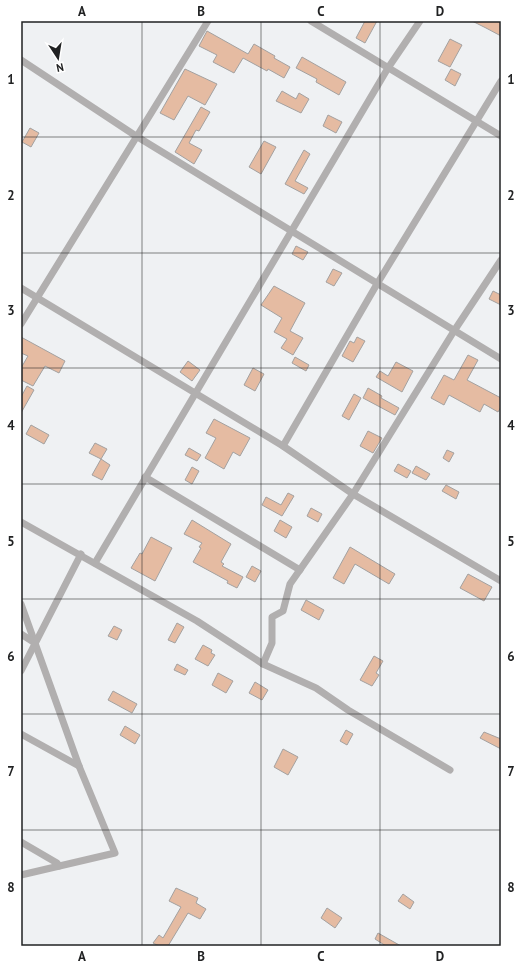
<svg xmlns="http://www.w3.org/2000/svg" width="522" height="967" viewBox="0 0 522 967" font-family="'PT Sans',sans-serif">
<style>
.building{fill:#e5bba2;stroke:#a3a1a0}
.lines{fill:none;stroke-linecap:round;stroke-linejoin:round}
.street{stroke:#b1afaf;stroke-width:7}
.grid{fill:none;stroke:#212223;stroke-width:1;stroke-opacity:0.55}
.neatline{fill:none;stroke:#212223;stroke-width:1.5}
.grid-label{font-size:13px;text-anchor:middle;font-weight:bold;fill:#212223}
</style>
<rect width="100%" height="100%" fill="#eff1f3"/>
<g class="building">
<polygon points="365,21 377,21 365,43 356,38"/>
<polygon points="472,21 501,21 501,36 486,28"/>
<polygon points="207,31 248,54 254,44 275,56 274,58 290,67 284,78 268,69 267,71 243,58 234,73 213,62 217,55 199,46"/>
<polygon points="450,39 462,45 450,67 438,61"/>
<polygon points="302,57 346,82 339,95 316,82 317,79 296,68"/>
<polygon points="185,69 217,84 205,105 188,96 174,120 160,113"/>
<polygon points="451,69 461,74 455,86 445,80"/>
<polygon points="282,91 296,99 299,93 309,99 301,113 276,101"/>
<polygon points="201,107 210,112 199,131 196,130 189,143 202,150 194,164 175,152"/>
<polygon points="328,115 342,122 336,133 323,126"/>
<polygon points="30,128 39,133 31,147 22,142"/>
<polygon points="264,141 276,147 261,174 249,167"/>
<polygon points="304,150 310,154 295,181 308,188 304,194 285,184"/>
<polygon points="296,246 308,252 303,260 292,254"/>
<polygon points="333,269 342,273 334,286 326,282"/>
<polygon points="274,286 305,303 290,331 303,338 293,355 281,348 287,339 274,332 282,318 261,305"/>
<polygon points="493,291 501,295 501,305 489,299"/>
<polygon points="21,337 65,361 59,373 45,366 33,386 21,380 21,368 28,356 21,353"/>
<polygon points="357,337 365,341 353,362 342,356 350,341 354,343"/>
<polygon points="468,355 478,360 467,380 501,398 501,407 498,412 484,404 480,412 449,395 444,405 431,398 444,375 454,380"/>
<polygon points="295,357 309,365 306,371 292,363"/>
<polygon points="188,361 200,370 192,381 180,372"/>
<polygon points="396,362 413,371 402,392 376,377 380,371 388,376"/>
<polygon points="253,368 264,374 255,391 244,385"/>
<polygon points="27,386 34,390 21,413 21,397"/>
<polygon points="368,388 382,396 381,398 399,408 395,415 363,398"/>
<polygon points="354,394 361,398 349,420 342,416"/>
<polygon points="214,419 250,438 240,456 233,452 224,469 205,458 216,438 206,433"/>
<polygon points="31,425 49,435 44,444 26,434"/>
<polygon points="368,431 382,438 373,453 360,446"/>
<polygon points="95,443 107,449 101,459 89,453"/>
<polygon points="189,448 201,455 197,461 185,455"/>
<polygon points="447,450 454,453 449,462 443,458"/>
<polygon points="101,459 110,465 102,480 92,475"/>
<polygon points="398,464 411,471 407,478 394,471"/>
<polygon points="416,466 430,474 426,480 412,473"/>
<polygon points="192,467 199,471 192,484 185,480"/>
<polygon points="446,485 459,492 456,499 442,491"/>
<polygon points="288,493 294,496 282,516 262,505 266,497 281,505"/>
<polygon points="311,508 322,514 318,522 307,516"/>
<polygon points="192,520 231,544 221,562 224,564 222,566 243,577 237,588 227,583 228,581 193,562 201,548 199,547 202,543 184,534"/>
<polygon points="280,520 292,527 286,538 274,531"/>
<polygon points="151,537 172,548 155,581 131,568 140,553 142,554"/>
<polygon points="350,547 395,574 389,584 355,564 344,584 333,578"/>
<polygon points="252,566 261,571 255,582 246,577"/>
<polygon points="468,574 492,587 484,601 460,588"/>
<polygon points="306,600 324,610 319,620 301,610"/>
<polygon points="177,623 184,627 175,643 168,640"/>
<polygon points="114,626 122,630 117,640 108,636"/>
<polygon points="203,645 212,650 211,653 215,655 208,666 195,659"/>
<polygon points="374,656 383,661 376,673 379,675 372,686 360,680"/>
<polygon points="177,664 188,670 185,675 174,670"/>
<polygon points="218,673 233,681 226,693 212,685"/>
<polygon points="255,682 268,690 262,700 249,693"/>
<polygon points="113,691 137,704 132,713 108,700"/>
<polygon points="125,726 140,735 135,744 120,735"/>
<polygon points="346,730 353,734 347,745 340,741"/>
<polygon points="484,732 501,739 501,749 480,738"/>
<polygon points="283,749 298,757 288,775 274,767"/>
<polygon points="176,888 198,898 196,903 206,909 200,919 188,913 168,946 159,946 153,943 159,935 163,938 181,907 169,901"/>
<polygon points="403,894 414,902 410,909 398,901"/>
<polygon points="327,908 342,918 335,928 321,918"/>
<polygon points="378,933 401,946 386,946 375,939"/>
</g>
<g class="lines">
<g class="street">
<polyline points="311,21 501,136"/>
<polyline points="21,60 136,136 501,359"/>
<polyline points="21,288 283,446 353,494 501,581"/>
<polyline points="21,324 208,21"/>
<polyline points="283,446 377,284 501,81"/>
<polyline points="145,477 300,570"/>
<polyline points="21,522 197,621 263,664 316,688 348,710 450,770"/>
<polyline points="95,563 388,68 420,21"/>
<polyline points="21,604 79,766 115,853 21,875"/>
<polyline points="21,634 35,643"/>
<polyline points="263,664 272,643 272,617 283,611 290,584 353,494 454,331 501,260"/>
<polyline points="21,671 81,554"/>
<polyline points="21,734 79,766"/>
<polyline points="21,842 57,863 59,866"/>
</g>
</g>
<path class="grid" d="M142,21v925M261,21v925M380,21v925M21,137h480M21,253h480M21,368h480M21,484h480M21,599h480M21,714h480M21,830h480"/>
<rect width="522" height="967" fill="none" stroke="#ffffff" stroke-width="44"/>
<g transform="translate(58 58) rotate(168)" stroke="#ffffff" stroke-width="3" paint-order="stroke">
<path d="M0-3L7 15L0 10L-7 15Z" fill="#212223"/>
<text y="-6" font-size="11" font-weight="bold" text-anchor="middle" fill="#212223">N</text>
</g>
<rect x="22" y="22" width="478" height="923" class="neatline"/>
<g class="grid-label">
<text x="82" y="16">A</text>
<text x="201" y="16">B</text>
<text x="321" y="16">C</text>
<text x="440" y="16">D</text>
<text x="11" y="84">1</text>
<text x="511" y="84">1</text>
<text x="11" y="200">2</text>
<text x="511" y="200">2</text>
<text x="11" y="315">3</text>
<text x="511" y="315">3</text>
<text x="11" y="430">4</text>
<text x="511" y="430">4</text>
<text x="11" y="546">5</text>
<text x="511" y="546">5</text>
<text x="11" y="661">6</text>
<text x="511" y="661">6</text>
<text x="11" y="776">7</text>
<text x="511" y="776">7</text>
<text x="11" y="892">8</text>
<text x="511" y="892">8</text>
<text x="82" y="961">A</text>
<text x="201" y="961">B</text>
<text x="321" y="961">C</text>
<text x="440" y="961">D</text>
</g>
</svg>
